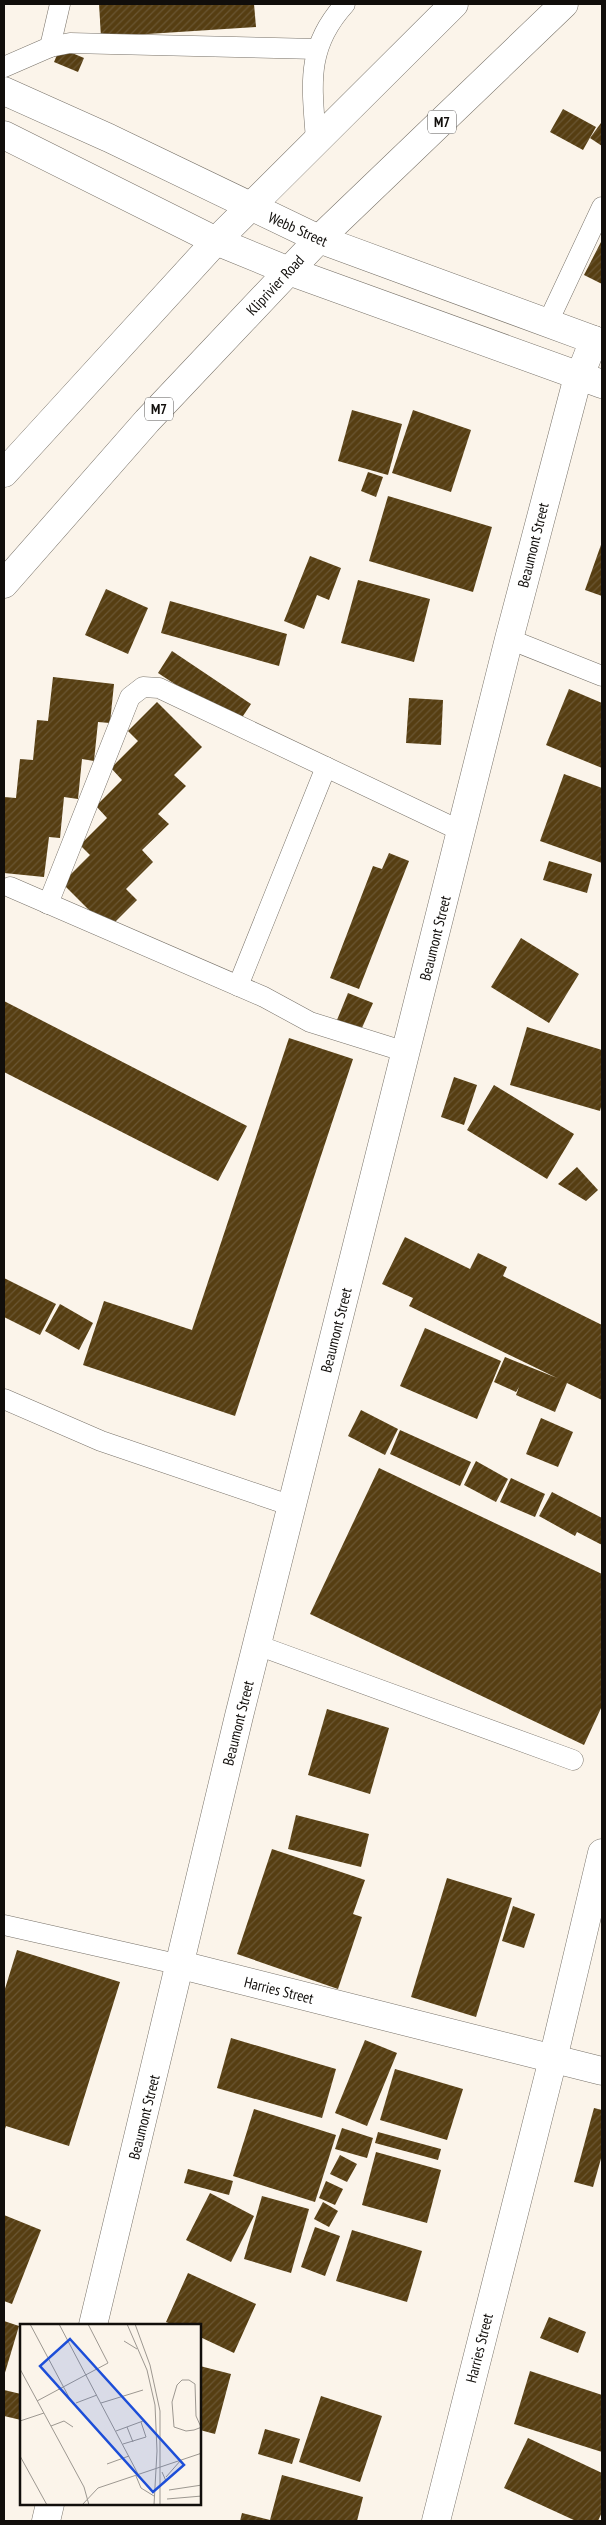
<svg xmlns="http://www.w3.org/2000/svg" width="606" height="2525" viewBox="0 0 606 2525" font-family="'PT Sans Narrow',sans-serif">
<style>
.building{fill:url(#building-hatch)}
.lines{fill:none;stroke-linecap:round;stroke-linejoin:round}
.lane-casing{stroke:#787269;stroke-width:21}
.street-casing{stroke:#787269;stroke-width:29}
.secondary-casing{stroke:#787269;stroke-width:29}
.primary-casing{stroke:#787269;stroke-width:29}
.lane{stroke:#fff;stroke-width:20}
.street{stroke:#fff;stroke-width:28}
.secondary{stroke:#fff;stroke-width:28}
.primary{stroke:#fff;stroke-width:28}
.labels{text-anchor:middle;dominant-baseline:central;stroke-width:5;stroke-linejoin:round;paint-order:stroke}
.shield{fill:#fff;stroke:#585654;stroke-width:1}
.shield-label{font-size:14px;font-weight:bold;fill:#110e0b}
.street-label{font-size:15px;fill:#110e0b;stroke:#fff}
.inset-road{fill:none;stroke:#9d9891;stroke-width:1}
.view{fill:#1d4ed8;fill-opacity:0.15;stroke:#1d4ed8;stroke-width:2.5}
.inset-edge{fill:none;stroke:#110e0b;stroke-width:2.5}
</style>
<defs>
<pattern id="building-hatch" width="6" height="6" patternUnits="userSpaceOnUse" patternTransform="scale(1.25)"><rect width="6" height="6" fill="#563e12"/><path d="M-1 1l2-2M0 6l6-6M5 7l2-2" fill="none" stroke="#6a5633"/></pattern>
</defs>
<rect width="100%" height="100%" fill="#fbf4ea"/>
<g class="building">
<polygon points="99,4 254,4 256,27 101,37"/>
<polygon points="60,48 84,58 78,72 54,62"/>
<polygon points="563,109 596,127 583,150 550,132"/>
<polygon points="601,123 602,124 602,146 590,138"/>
<polygon points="602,240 602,284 584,275"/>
<polygon points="352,410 402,424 388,475 338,461"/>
<polygon points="413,410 471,430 451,492 392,473"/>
<polygon points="368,472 383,477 376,497 361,491"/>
<polygon points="388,496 492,527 473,592 369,561"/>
<polygon points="602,542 602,596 585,590"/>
<polygon points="310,556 341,568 329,600 317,595 304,629 284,621"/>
<polygon points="358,580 430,599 414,662 341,643"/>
<polygon points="106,589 148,608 128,654 85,635"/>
<polygon points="170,601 287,634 279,666 161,633"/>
<polygon points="172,651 251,704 237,725 158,673"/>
<polygon points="53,677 114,684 110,723 98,722 94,761 82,759 78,799 64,797 60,838 49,837 44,877 4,873 4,797 16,798 20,759 33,760 37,720 48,721"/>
<polygon points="569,689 602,703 602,768 546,745"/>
<polygon points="409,698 443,700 441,745 406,743"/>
<polygon points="157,702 202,747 174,775 186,786 158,814 169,824 142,850 153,862 126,889 137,900 108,929 62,883 90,855 80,845 107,818 96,806 122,780 111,768 138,741 128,731"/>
<polygon points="564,774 602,788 602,863 540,841"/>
<polygon points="389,853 409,861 359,989 330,978 373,866 382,869"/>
<polygon points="549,861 592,874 587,893 543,880"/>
<polygon points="521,938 579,974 549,1023 491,987"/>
<polygon points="348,993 373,1003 361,1030 337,1020"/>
<polygon points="4,1001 247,1126 218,1181 4,1072"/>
<polygon points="527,1027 602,1050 602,1103 600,1111 510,1085"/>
<polygon points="289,1038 353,1059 235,1416 83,1365 104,1301 192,1330"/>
<polygon points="454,1077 477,1085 464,1125 441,1117"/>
<polygon points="494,1085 574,1134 547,1179 467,1130"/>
<polygon points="577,1167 598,1190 586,1201 558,1184"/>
<polygon points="405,1237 470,1269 478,1253 507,1267 503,1276 602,1325 602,1400 567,1383 555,1412 516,1395 519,1387 516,1392 494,1382 505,1357 557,1378 409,1306 413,1298 382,1284"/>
<polygon points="4,1278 56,1304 40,1335 4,1317"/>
<polygon points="60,1304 93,1323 79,1350 45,1331"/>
<polygon points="425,1328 501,1361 477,1419 400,1386"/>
<polygon points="361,1410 398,1429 385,1455 348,1436"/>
<polygon points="541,1418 573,1432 558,1467 526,1454"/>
<polygon points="400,1430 471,1462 460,1486 390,1454"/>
<polygon points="476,1461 508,1479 496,1502 464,1485"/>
<polygon points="379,1468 602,1574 602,1706 584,1745 310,1614"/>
<polygon points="511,1478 545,1494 535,1517 500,1502"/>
<polygon points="552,1492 602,1518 602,1545 577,1532 575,1536 539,1516"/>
<polygon points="327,1709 389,1728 370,1794 308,1775"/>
<polygon points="296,1815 369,1834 361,1867 288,1849"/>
<polygon points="272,1849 365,1880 353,1914 362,1917 338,1989 237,1954"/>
<polygon points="447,1878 512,1898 476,2017 411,1997"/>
<polygon points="513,1906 535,1914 524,1948 502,1941"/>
<polygon points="17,1950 120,1982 69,2146 6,2126 4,2132 4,1992"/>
<polygon points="231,2038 336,2069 322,2118 217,2088"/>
<polygon points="365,2040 397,2053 367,2126 335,2113"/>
<polygon points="395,2069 463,2089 447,2140 380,2120"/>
<polygon points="594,2108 602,2110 602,2155 593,2187 574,2182"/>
<polygon points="254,2109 336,2135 315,2202 233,2176"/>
<polygon points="342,2128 373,2138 367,2158 335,2149"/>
<polygon points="378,2132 441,2149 438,2160 375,2143"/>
<polygon points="376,2152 441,2170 427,2223 362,2205"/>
<polygon points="340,2155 357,2164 347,2182 330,2174"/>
<polygon points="188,2169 233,2181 229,2195 184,2183"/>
<polygon points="326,2181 343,2189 335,2205 319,2198"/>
<polygon points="210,2193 254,2216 231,2262 186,2240"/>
<polygon points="262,2196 309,2209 291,2273 244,2259"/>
<polygon points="323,2202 338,2211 329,2227 314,2219"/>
<polygon points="4,2215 41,2230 12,2304 4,2301"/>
<polygon points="315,2227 340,2236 325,2276 301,2267"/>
<polygon points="352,2230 422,2251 407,2302 336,2281"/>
<polygon points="188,2273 256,2304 234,2353 200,2337 200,2325 173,2325 166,2322"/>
<polygon points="549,2317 586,2332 578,2353 540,2338"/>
<polygon points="4,2321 19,2326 4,2376"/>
<polygon points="200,2366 231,2374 215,2434 200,2430"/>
<polygon points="530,2371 602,2395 602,2452 514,2424"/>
<polygon points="4,2390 21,2394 21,2420 4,2416"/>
<polygon points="321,2396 382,2416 360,2482 299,2462"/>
<polygon points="265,2429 300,2439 292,2464 258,2454"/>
<polygon points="528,2438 602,2473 602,2512 598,2521 576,2521 504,2488"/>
<polygon points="282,2475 363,2497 357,2521 240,2521 242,2513 270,2520"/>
</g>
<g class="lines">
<g class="lane-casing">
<g id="lane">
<polyline points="50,47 60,4"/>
<polyline points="4,67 50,47 70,43 317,49"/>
<path d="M316,140c-4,-55 -11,-92 29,-136"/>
<polyline points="548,322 602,207"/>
<polyline points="509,639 602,676"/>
<polyline points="10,887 264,997 310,1022 406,1052"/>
<polyline points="48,904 130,697 143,687 159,688 461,831"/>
<polyline points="238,986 326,767"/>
<polyline points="4,1399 101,1441 292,1506"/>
<polyline points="257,1645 573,1760"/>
<polyline points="4,1925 181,1965"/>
</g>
</g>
<g class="street-casing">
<g id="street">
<polyline points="181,1965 602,2071"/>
<polyline points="93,2325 239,1716 509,639 575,388 594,340"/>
<polyline points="46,2521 50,2504"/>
<polyline points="436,2521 553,2059 602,1853"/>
</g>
</g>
<g class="secondary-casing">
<g id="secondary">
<polyline points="4,91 109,138 319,239 602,343"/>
<polyline points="4,135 216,241 289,271 602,384"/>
</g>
</g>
<g class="primary-casing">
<g id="primary">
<polyline points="4,473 216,241 454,4"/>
<polyline points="4,584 147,421 319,239 564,4"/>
</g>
</g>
<use href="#lane" class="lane"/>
<use href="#street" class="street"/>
<use href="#secondary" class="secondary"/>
<use href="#primary" class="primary"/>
</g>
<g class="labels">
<g class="shield">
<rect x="428" y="110.5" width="28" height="23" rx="4"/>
<rect x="145" y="397.5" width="28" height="23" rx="4"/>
</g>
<g class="shield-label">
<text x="442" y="122">M7</text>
<text x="159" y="409">M7</text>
</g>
<g class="street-label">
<text transform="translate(298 229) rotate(24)">Webb Street</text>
<text transform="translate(275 285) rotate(-47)">Kliprivier Road</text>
<text transform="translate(533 545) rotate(-76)">Beaumont Street</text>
<text transform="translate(435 938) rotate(-76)">Beaumont Street</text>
<text transform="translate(336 1330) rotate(-76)">Beaumont Street</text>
<text transform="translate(238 1723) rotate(-76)">Beaumont Street</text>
<text transform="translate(279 1990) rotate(14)">Harries Street</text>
<text transform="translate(144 2117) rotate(-76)">Beaumont Street</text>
<text transform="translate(479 2348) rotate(-76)">Harries Street</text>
</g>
</g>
<g transform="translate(20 2324)">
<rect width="181" height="181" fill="#fbf4ea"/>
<path class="inset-road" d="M10,0l41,77M39,0l79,150M107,0l20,46 8,35 2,46 -3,54M115,0l15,41 10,46v94M104,17l13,8M0,45l64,118 5,18M17,77l71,-38 -20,-39M56,79l21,-8M81,79l42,-13M0,97l24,-8M31,102l13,-5 9,6M107,103l6,15M181,103l-5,-11 -1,-32 -6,-4h-7l-5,5 -5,17 2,25 12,4 8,-1 8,-3M96,107l27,-10M103,120l23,-7 -5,-15M0,132l27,49M87,140l22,-8M116,152l5,12 13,8M146,153l15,-17M141,162l5,-5 -4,-9M149,166l33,-5M147,175l35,-3M62,181l16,-17 104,-35"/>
<path class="view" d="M50,15l114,126 -31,27 -113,-126z"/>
<rect width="181" height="181" class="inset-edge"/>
</g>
<rect width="606" height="2525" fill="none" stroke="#110e0b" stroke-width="10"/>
</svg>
